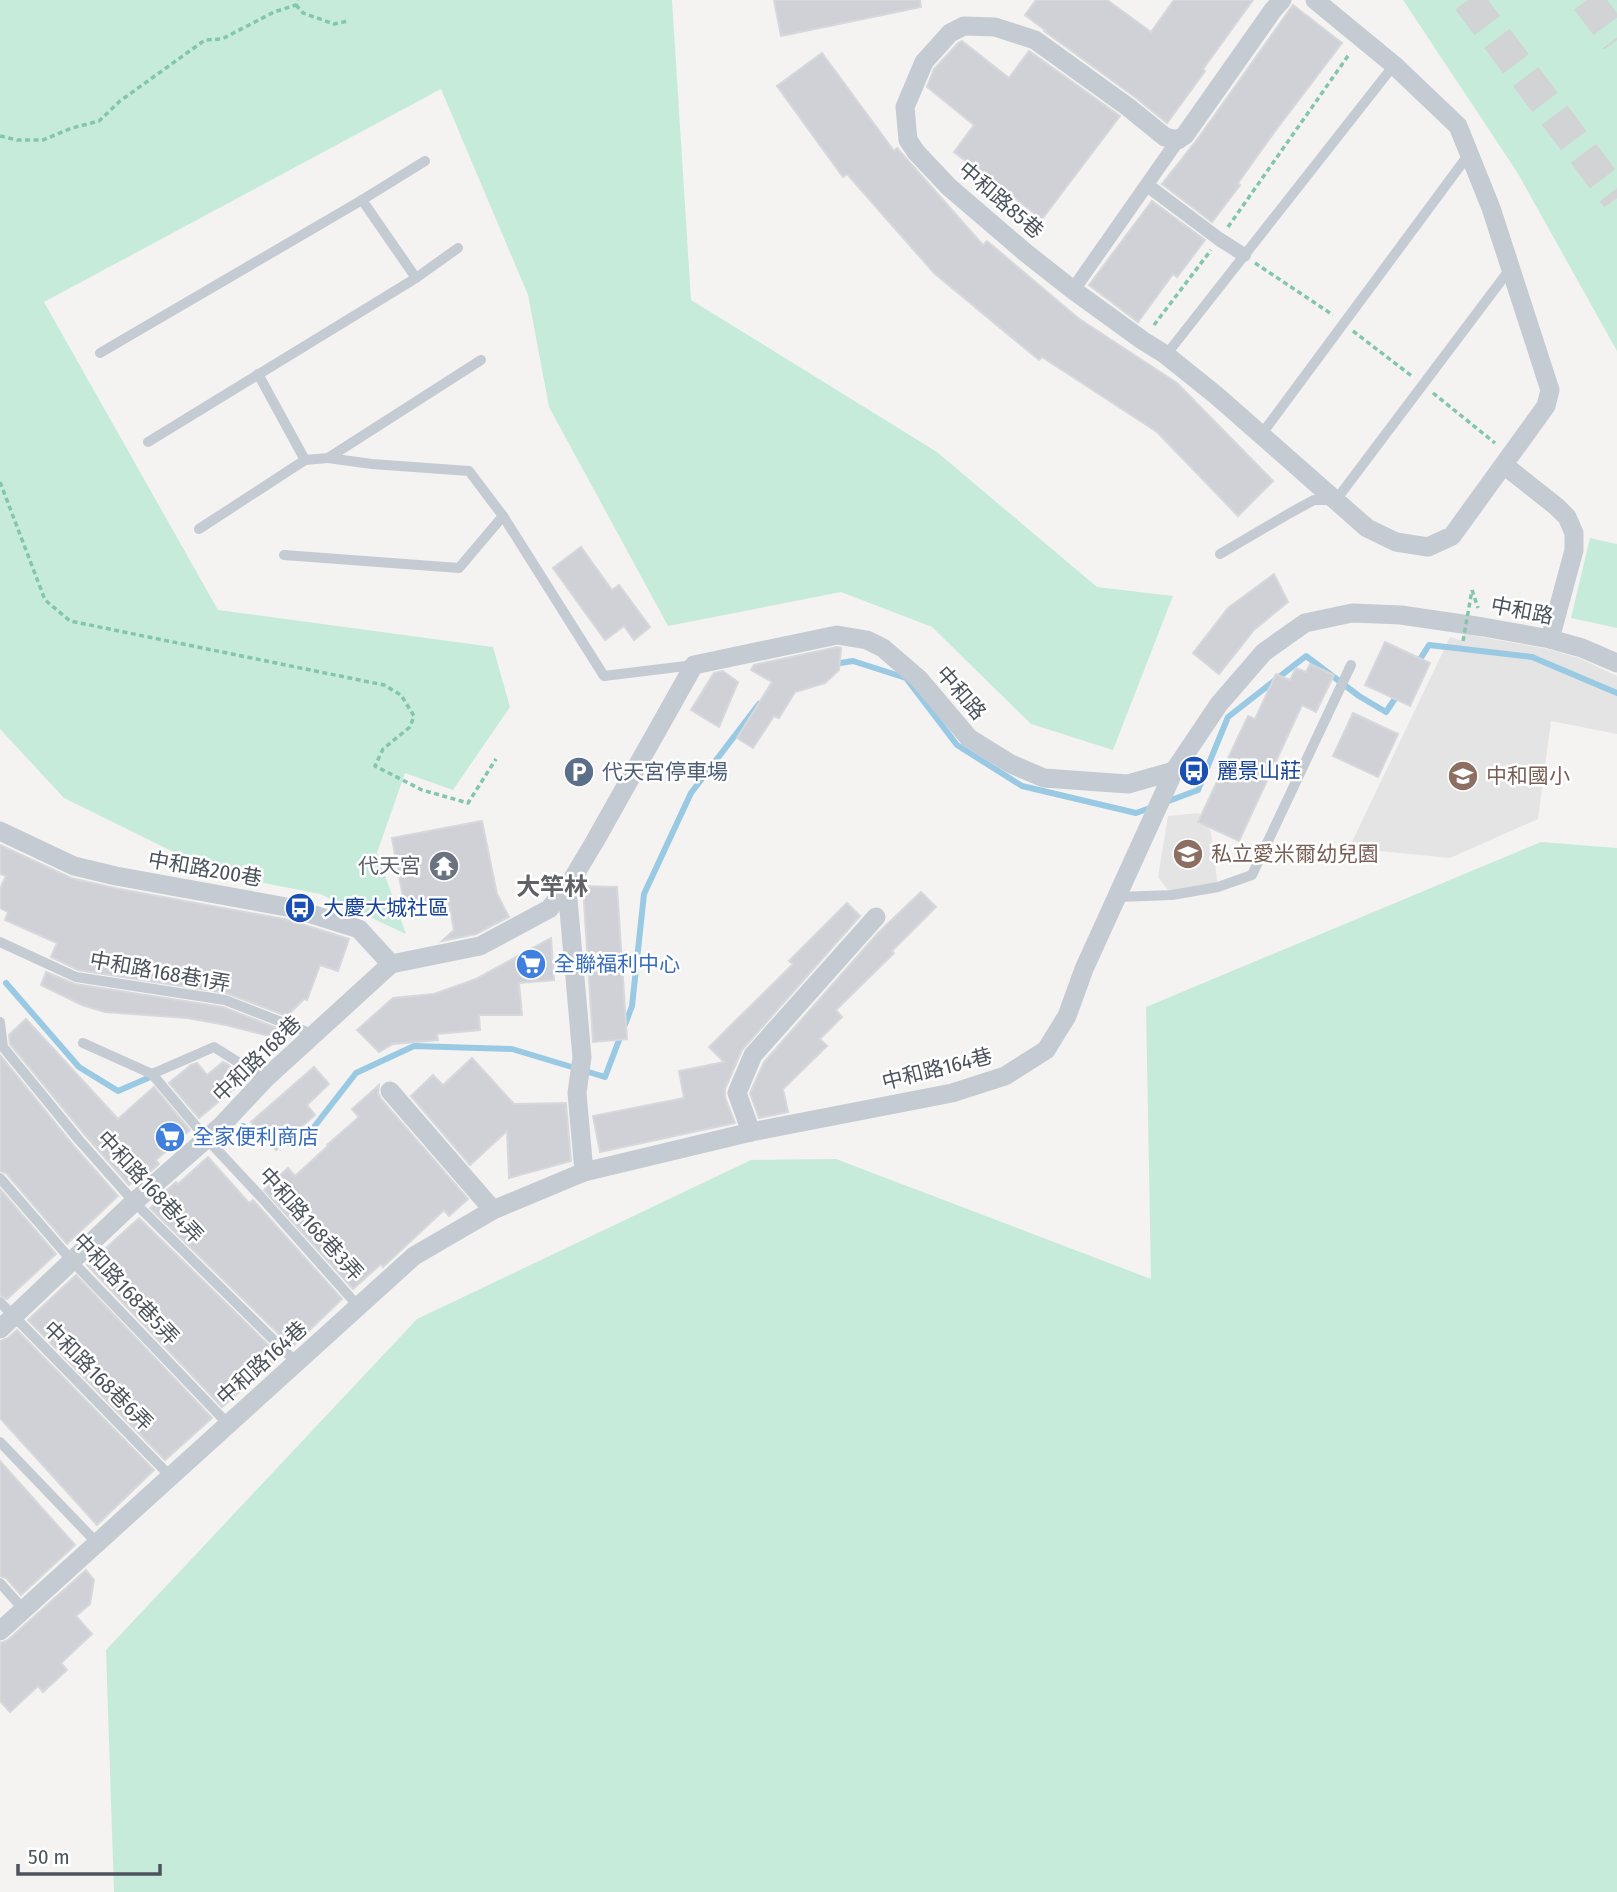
<svg xmlns="http://www.w3.org/2000/svg" width="1617" height="1892" viewBox="0 0 1617 1892" font-family="'Fira Sans Condensed','Noto Sans TC',sans-serif">
<style>
.education{fill:#e5e4e4}
.green{fill:#c7ebda}
.lines{fill:none;stroke-linecap:round;stroke-linejoin:round}
.stream{stroke:#9acae3;stroke-width:6}
.building{fill:#d0d1d6;stroke:#d7d8dc;stroke-width:2}
.primary-tunnel{stroke:#d2d3d4;stroke-width:32;stroke-dasharray:32 16;stroke-linecap:butt}
.path{stroke:#83c6ad;stroke-width:3.5;stroke-dasharray:5 3.5;stroke-linecap:butt}
.service{stroke:#c5cbd2;stroke-width:10}
.pedestrian{stroke:#c5cbd2;stroke-width:14}
.minor{stroke:#c5cbd2;stroke-width:19}
.path-bridge{stroke:#83c6ad;stroke-width:3.5;stroke-dasharray:5 3.5;stroke-linecap:butt}
.labels{text-anchor:middle;dominant-baseline:central;stroke-width:5;stroke-linejoin:round;paint-order:stroke}
.street-label{font-size:21px;fill:#4c535d;stroke:#fff}
.transit-label{font-size:21px;fill:#164399;stroke:#fff;text-anchor:start}
.service-label{font-size:21px;fill:#4e5e75;stroke:#fff;text-anchor:start}
.education-label{font-size:21px;fill:#785e54;stroke:#fff;text-anchor:start}
.worship-label{font-size:21px;fill:#5b616d;stroke:#fff;text-anchor:end}
.shop-label{font-size:21px;fill:#366cbe;stroke:#fff;text-anchor:start}
.quarter-label{font-size:24px;font-weight:bold;fill:#5f6266;stroke:#fff}
</style>
<rect width="100%" height="100%" fill="#f4f3f2"/>
<g class="education">
<polygon points="1464,634 1548,649 1579,658 1617,676 1617,734 1551,721 1538,819 1450,858 1349,848 1450,637 1463,641"/>
<polygon points="1199,813 1211,832 1218,887 1172,895 1158,877 1168,816"/>
</g>
<g class="green">
<polygon points="0,0 672,0 691,300 937,452 1097,587 1173,596 1113,750 1031,724 932,627 841,592 668,626 549,407 528,295 441,89 44,302 218,610 493,647 510,707 453,790 405,773 377,853 406,934 320,894 218,874 64,798 0,729"/>
<polygon points="1403,0 1617,0 1617,351 1517,172"/>
<polygon points="1590,538 1617,544 1617,628 1571,618"/>
<polygon points="1541,842 1617,848 1617,1892 114,1892 106,1650 417,1319 751,1160 836,1159 1151,1279 1146,1007"/>
</g>
<g class="lines">
<g class="stream">
<polyline points="834,664 853,661 906,678 957,745 1022,786 1136,813 1153,807"/>
<polyline points="1417,664 1429,645 1532,657 1617,693"/>
<polyline points="1166,802 1198,790 1228,717 1306,656 1359,696 1386,712 1398,694"/>
<polyline points="6,983 79,1067 118,1091 155,1075"/>
<polyline points="243,1126 242,1136 300,1145 356,1073 414,1046 512,1049 605,1077 632,1006 644,894 691,793 759,704"/>
</g>
</g>
<g class="building">
<polygon points="774,0 920,0 921,7 781,36"/>
<polygon points="1036,0 1107,0 1151,32 1174,0 1253,0 1203,69 1205,71 1167,123 1135,97 1044,31 1045,30 1025,15"/>
<polygon points="1293,5 1342,43 1273,134 1238,183 1240,185 1212,222 1162,184 1199,137"/>
<polygon points="962,41 1009,78 1029,51 1120,116 1042,219 954,152 974,125 927,87 934,69 958,43"/>
<polygon points="822,53 894,151 897,148 983,245 987,241 1078,318 1177,383 1273,481 1238,516 1157,432 1042,357 1039,360 934,273 847,174 843,177 777,86"/>
<polygon points="1152,201 1205,240 1177,277 1173,274 1138,322 1089,285"/>
<polygon points="581,547 612,590 619,585 650,627 634,640 624,626 605,640 553,568"/>
<polygon points="1274,574 1288,602 1254,630 1219,674 1193,653 1228,608"/>
<polygon points="1385,642 1430,663 1410,706 1365,685"/>
<polygon points="837,647 841,648 839,670 825,683 795,692 779,718 774,716 753,748 737,738 772,682 751,670 754,665"/>
<polygon points="1310,664 1334,675 1316,712 1302,705 1239,841 1198,822 1248,716 1255,719 1276,674 1290,680 1296,668 1306,672"/>
<polygon points="723,671 738,682 719,727 691,710 714,673"/>
<polygon points="1353,713 1398,734 1378,777 1333,756"/>
<polygon points="482,821 497,894 509,917 476,934 442,941 454,930 448,899 405,908 392,838"/>
<polygon points="0,845 71,878 114,888 289,920 349,939 338,971 320,965 307,1000 304,999 287,1016 226,993 78,970 51,957 57,943 5,920 8,912 0,908 0,889 6,876 0,874"/>
<polygon points="583,886 617,887 627,1039 593,1042"/>
<polygon points="921,892 936,907 892,951 894,953 836,1010 842,1017 820,1039 827,1046 783,1089 788,1112 759,1118 750,1093 764,1062 878,933"/>
<polygon points="847,903 860,916 742,1050 725,1089 725,1097 735,1123 600,1152 593,1116 684,1098 679,1071 724,1062 709,1047 793,964 789,961"/>
<polygon points="551,938 554,980 519,983 522,1015 479,1015 480,1030 437,1034 438,1040 393,1044 379,1052 357,1030 393,998 434,994 476,979"/>
<polygon points="46,972 75,984 223,1007 277,1028 269,1036 226,1025 187,1018 105,1012 82,1005 41,985"/>
<polygon points="26,1019 118,1119 154,1087 190,1130 156,1160 159,1164 136,1184 134,1181 129,1185 85,1135 10,1044 9,1035"/>
<polygon points="0,1055 73,1145 118,1196 67,1244 6,1173 0,1171"/>
<polygon points="472,1058 514,1104 566,1103 571,1161 509,1178 507,1131 470,1165 411,1096 433,1075 443,1085"/>
<polygon points="223,1062 229,1065 242,1082 199,1118 169,1083 191,1065 197,1063 207,1075"/>
<polygon points="314,1067 329,1084 307,1105 315,1115 276,1150 251,1122"/>
<polygon points="379,1085 378,1093 381,1099 468,1199 449,1216 444,1210 383,1267 381,1264 353,1289 264,1190 288,1168 295,1176 328,1146 327,1145 359,1117 352,1109"/>
<polygon points="208,1157 249,1203 253,1200 342,1299 292,1347 150,1208 154,1204 153,1202 176,1182 178,1184"/>
<polygon points="0,1189 56,1254 7,1299 0,1295"/>
<polygon points="139,1218 280,1356 222,1407 87,1265"/>
<polygon points="76,1275 212,1418 165,1460 28,1320"/>
<polygon points="17,1330 154,1470 97,1525 0,1418 0,1341 8,1338"/>
<polygon points="0,1461 75,1545 21,1595 6,1578 0,1576"/>
<polygon points="86,1570 94,1580 90,1604 76,1616 92,1634 61,1663 67,1670 43,1692 38,1686 10,1712 0,1701 0,1643 8,1640"/>
</g>
<g class="lines">
<g class="primary-tunnel">
<polyline points="1468,0 1617,198"/>
<polyline points="1587,0 1617,40"/>
</g>
<g class="path">
<polyline points="296,5 303,13 334,24 348,21"/>
<polyline points="0,136 17,140 43,140 72,128 99,121 120,101 205,40 222,39 274,12 296,5 298,0"/>
<polyline points="1228,227 1350,53"/>
<polyline points="1255,263 1333,315"/>
<polyline points="1154,325 1211,250"/>
<polyline points="1353,331 1413,377"/>
<polyline points="1433,393 1495,443"/>
<polyline points="0,482 45,600 70,621 384,685 401,695 414,716 410,727 383,749 375,766 422,790 468,803 496,759"/>
<polyline points="1472,590 1478,608"/>
</g>
<g class="service">
<polyline points="362,200 416,278"/>
<polyline points="100,353 362,200 425,161"/>
<polyline points="1166,355 1394,65"/>
<polyline points="258,374 305,460"/>
<polyline points="1261,435 1469,154"/>
<polyline points="148,442 416,278 458,248"/>
<polyline points="328,458 372,464 469,471 503,516 604,676 694,665"/>
<polyline points="199,529 305,460 328,458 481,360"/>
<polyline points="1220,554 1290,513 1314,500 1336,500 1510,269"/>
<polyline points="284,555 459,568 503,516"/>
<polyline points="1118,897 1172,895 1218,887 1252,875 1351,665"/>
<polyline points="0,942 76,977 225,1000 315,1035"/>
<polyline points="0,1022 3,1047 79,1140 134,1202 296,1362"/>
<polyline points="83,1043 152,1074 206,1138 262,1198 358,1306"/>
<polyline points="152,1074 214,1047 265,1079"/>
<polyline points="0,1178 72,1261 228,1424"/>
<polyline points="0,1302 170,1476"/>
<polyline points="0,1442 97,1543"/>
<polyline points="0,1583 24,1610"/>
</g>
<g class="pedestrian">
<polyline points="1147,185 1219,239 1244,255"/>
<polyline points="1073,290 1178,140"/>
</g>
<g class="minor">
<polyline points="1282,0 1273,10 1185,135 1178,140 1165,137 1128,107 1035,40 995,27 964,26 950,33 924,62 905,107 908,140 916,152 949,187 1026,253 1073,290 1142,340 1166,355 1217,396 1367,528 1396,542 1428,547 1452,536 1546,406 1550,390 1491,208 1458,126 1394,65 1315,0"/>
<polyline points="1504,465 1557,507 1567,517 1574,533 1574,550 1550,639"/>
<polyline points="0,831 74,866 116,876 292,908 359,929 391,964"/>
<polyline points="391,964 480,946 549,909 567,888 595,841 694,665 837,635 867,640 883,648 919,679 969,738 1011,764 1044,778 1128,784 1174,771 1219,704 1264,652 1305,623 1352,613 1401,615 1483,627 1550,639 1582,648 1617,663"/>
<polyline points="390,1091 493,1210"/>
<polyline points="751,1132 737,1093 753,1055 876,917"/>
<polyline points="584,1172 751,1132 952,1093 1005,1076 1046,1050 1067,1016 1084,969 1174,771"/>
<polyline points="0,1329 134,1202 221,1126 265,1079 391,964"/>
<polyline points="0,1631 414,1256 493,1210 584,1172 577,1093 582,1057 567,888"/>
</g>
<polyline class="path-bridge" points="1463,641 1472,590"/>
</g>
<defs>
<g id="bus-disc" transform="scale(1.575)"><circle r="9.5" fill="#1a4fb4" stroke="#fff"/><path d="M-5-6H5V4H4V6H2V4H-2V6H-4V4H-5ZM-3.5-4V0h7V-4ZM-3.5 1.2v1.5H-2V1.2ZM2 1.2v1.5H3.5V1.2Z" fill="#fff"/></g>
<g id="parking-disc" transform="scale(1.575)"><circle r="9.5" fill="#5c6f8a" stroke="#fff"/><path d="M-3.5-5.5H1a3.5 3.5 0 0 1 0 7H-1V5.5H-3.5ZM-1-3.4V-.6H.8a1.4 1.4 0 0 0 0-2.8Z" fill="#fff"/></g>
<g id="school-disc" transform="scale(1.575)"><circle r="9.5" fill="#8d6e63" stroke="#fff"/><path d="M0-5L7-2L0 1L-7-2ZM-4 1L0 2.5L4 1V4Q0 6-4 4Z" fill="#fff"/></g>
<g id="temple-disc" transform="scale(1.575)"><circle r="9.5" fill="#6b7280" stroke="#fff"/><path d="M0-6L5-2H3V0L6.5 2.5H4V6H1.5V3h-3V6H-4V2.5H-6.5L-3 0V-2H-5Z" fill="#fff"/></g>
<g id="supermarket-disc" transform="scale(1.575)"><circle r="9.5" fill="#3f7fe0" stroke="#fff"/><path d="M-6-5.5h2.5l.6 2H6L4.5 2H-2.5L-4.4-4H-6ZM-1.5 3.2a1.3 1.3 0 1 0 .1 0ZM3 3.2a1.3 1.3 0 1 0 .1 0Z" fill="#fff"/></g>
</defs>
<g fill-rule="evenodd">
<use href="#bus-disc" x="1194" y="771"/>
<use href="#parking-disc" x="579" y="772"/>
<use href="#school-disc" x="1463" y="776"/>
<use href="#school-disc" x="1188" y="854"/>
<use href="#temple-disc" x="444" y="866"/>
<use href="#bus-disc" x="300" y="908"/>
<use href="#supermarket-disc" x="531" y="964"/>
<use href="#supermarket-disc" x="170" y="1137"/>
</g>
<g class="labels">
<g class="street-label">
<text transform="translate(1001 200) rotate(41)">中和路85巷</text>
<text transform="translate(1522 611) rotate(11)">中和路</text>
<text transform="translate(961 693) rotate(49)">中和路</text>
<text transform="translate(205 869) rotate(10)">中和路200巷</text>
<text transform="translate(160 972) rotate(10)">中和路168巷1弄</text>
<text transform="translate(257 1059) rotate(-44)">中和路168巷</text>
<text transform="translate(937 1069) rotate(-14)">中和路164巷</text>
<text transform="translate(150 1187) rotate(47)">中和路168巷4弄</text>
<text transform="translate(311 1224) rotate(48)">中和路168巷3弄</text>
<text transform="translate(126 1289) rotate(47)">中和路168巷5弄</text>
<text transform="translate(262 1363) rotate(-42)">中和路164巷</text>
<text transform="translate(98 1376) rotate(45)">中和路168巷6弄</text>
</g>
<g class="transit-label">
<text x="1217" y="771">麗景山莊</text>
<text x="323" y="908">大慶大城社區</text>
</g>
<g class="service-label">
<text x="602" y="772">代天宮停車場</text>
</g>
<g class="education-label">
<text x="1486" y="776">中和國小</text>
<text x="1211" y="854">私立愛米爾幼兒園</text>
</g>
<g class="worship-label">
<text x="421" y="866">代天宮</text>
</g>
<g class="shop-label">
<text x="554" y="964">全聯福利中心</text>
<text x="193" y="1137">全家便利商店</text>
</g>
<g class="quarter-label">
<text x="552" y="887">大竿林</text>
</g>
</g>
<path d="M18 1864v10h142v-10" fill="none" stroke="#4c535d" stroke-width="3.5"/>
<text x="28" y="1864" font-size="21" fill="#4c535d" stroke="#ffffff" stroke-width="5" paint-order="stroke">50 m</text>
</svg>
